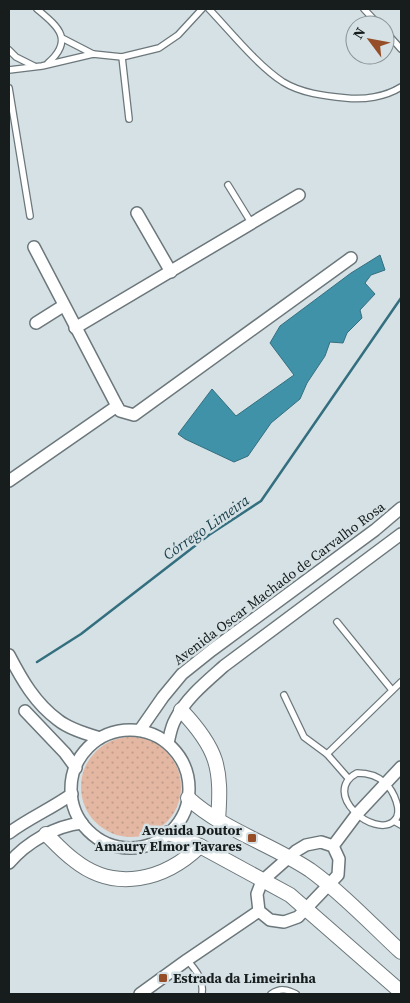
<svg xmlns="http://www.w3.org/2000/svg" width="410" height="1003" viewBox="0 0 410 1003" font-family="'Source Serif 4',serif">
<style>
.park{fill:url(#park-dots)}
.water{fill:#4092a9;stroke:#346f7f}
.lines{fill:none;stroke-linecap:round;stroke-linejoin:round}
.stream{stroke:#346f7f;stroke-width:2.5}
.service-casing{stroke:#6c777b;stroke-width:8}
.minor-casing{stroke:#6c777b;stroke-width:14}
.tertiary-casing{stroke:#6c777b;stroke-width:16}
.service{stroke:#fff;stroke-width:5.5}
.minor{stroke:#fff;stroke-width:11}
.tertiary{stroke:#fff;stroke-width:14}
.poi-dot{fill:#954e28;stroke:#d5e1e5;stroke-width:2}
.labels{text-anchor:middle;dominant-baseline:central;stroke-width:5;stroke-linejoin:round;paint-order:stroke}
.street-label{font-size:14px;fill:#171c1d;stroke:#d5e1e5}
.poi-label{font-size:14px;font-weight:bold;fill:#171c1d;stroke:#d5e1e5;text-anchor:end}
.water-label{font-size:15px;font-style:italic;fill:#173d48;stroke:#d5e1e5}
</style>
<defs>
<pattern id="park-dots" width="8" height="8" patternUnits="userSpaceOnUse" patternTransform="scale(1.25)"><rect width="8" height="8" fill="#e3b7a2"/><path d="M2 2h.1M6 6h.1" fill="none" stroke="#c29d8b" stroke-width="1.8" stroke-linecap="round"/></pattern>
</defs>
<rect width="100%" height="100%" fill="#d5e1e5"/>
<circle class="park" cx="131" cy="787" r="50"/>
<polygon class="water" points="380,255 385,270 371,275 365,283 375,294 360,310 362,318 347,333 343,343 330,342 325,356 307,383 300,399 271,423 248,456 234,462 185,439 178,434 212,389 236,416 294,375 270,343 280,326 351,273"/>
<g class="lines">
<polyline class="stream" points="37,662 81,634 209,535 261,501 401,298"/>
<g class="service-casing">
<g id="service">
<path d="M37,9c20,17 38,30 11,54"/>
<path d="M209,9c21,22 48,56 74,73 18,11 41,14 63,16 18,2 39,-1 55,-11"/>
<polyline points="364,9 379,25"/>
<polyline points="385,31 401,49"/>
<polyline points="62,38 93,54"/>
<polyline points="9,50 16,57 34,66"/>
<polyline points="122,57 129,119"/>
<polyline points="9,70 42,66 93,54 122,57 159,48 178,35 202,9"/>
<polyline points="9,88 30,216"/>
<polyline points="228,185 252,224"/>
<polyline points="337,622 392,690"/>
<polyline points="284,695 304,737 327,754 348,778"/>
<polyline points="327,754 401,682"/>
<path d="M357,773c10,0 21,3 28,10 8,7 19,29 9,38 -20,18 -74,-28 -37,-48z"/>
<polyline points="394,821 401,825"/>
<path d="M187,960c9,10 17,20 15,34"/>
<path d="M271,994c9,-6 16,-5 25,0"/>
</g>
</g>
<g class="minor-casing">
<g id="minor">
<polyline points="137,213 171,272"/>
<polyline points="34,247 117,406 120,411 134,415 351,258"/>
<polyline points="36,323 63,306"/>
<polyline points="75,328 299,195"/>
<polyline points="9,481 117,406"/>
<path d="M9,655c13,25 26,48 49,65 11,9 29,14 42,18"/>
<polyline points="25,711 65,753 76,768"/>
<polyline points="140,730 163,697 182,674 212,650 375,530 401,508"/>
<circle cx="130" cy="789" r="59"/>
<path d="M168,743c2,-8 3,-16 7,-23 11,-22 31,-38 49,-54l177,-132"/>
<path d="M9,833c20,-15 42,-24 63,-39"/>
<polygon points="321,842 333,846 339,859 338,875 298,917 284,922 270,920 259,911 257,894 262,881 296,851 306,845"/>
<polyline points="333,846 357,814 401,767"/>
<path d="M9,863c18,-21 46,-37 73,-40"/>
<polyline points="140,994 187,960 259,911"/>
</g>
</g>
<g class="tertiary-casing">
<g id="tertiary">
<path d="M181,710c37,39 41,58 37,110"/>
<path d="M188,798c35,32 83,46 122,72 32,23 62,55 91,82"/>
<polyline points="168,833 183,838 200,846 290,895 401,992"/>
<path d="M46,834c9,9 18,19 28,26 41,33 91,20 126,-14"/>
</g>
</g>
<use href="#service" class="service"/>
<use href="#minor" class="minor"/>
<use href="#tertiary" class="tertiary"/>
</g>
<g class="poi-dot">
<rect x="247" y="833" width="10" height="10" rx="2.5"/>
<rect x="158" y="973" width="10" height="10" rx="2.5"/>
</g>
<g class="labels">
<g class="street-label">
<text transform="translate(279 583) rotate(-37)">Avenida Oscar Machado de Carvalho Rosa</text>
</g>
<g class="poi-label">
<text x="242" y="830">Avenida Doutor<tspan x="242" dy="16">Amaury Elmor Tavares</tspan></text>
<text x="173" y="978" text-anchor="start">Estrada da Limeirinha</text>
</g>
<g class="water-label">
<text transform="translate(206 527) rotate(-35)">Córrego Limeira</text>
</g>
</g>
<rect width="410" height="1003" fill="none" stroke="#171c1d" stroke-width="20"/>
<g transform="translate(370 40) rotate(302)"><circle r="24" fill="#d5e1e5" stroke="#899295"/>
<path d="M0-4L9 19L0 12L-9 19Z" fill="#954e28"/>
<text y="-8" font-size="14" font-weight="bold" text-anchor="middle" fill="#171c1d">N</text>
</g>
</svg>
